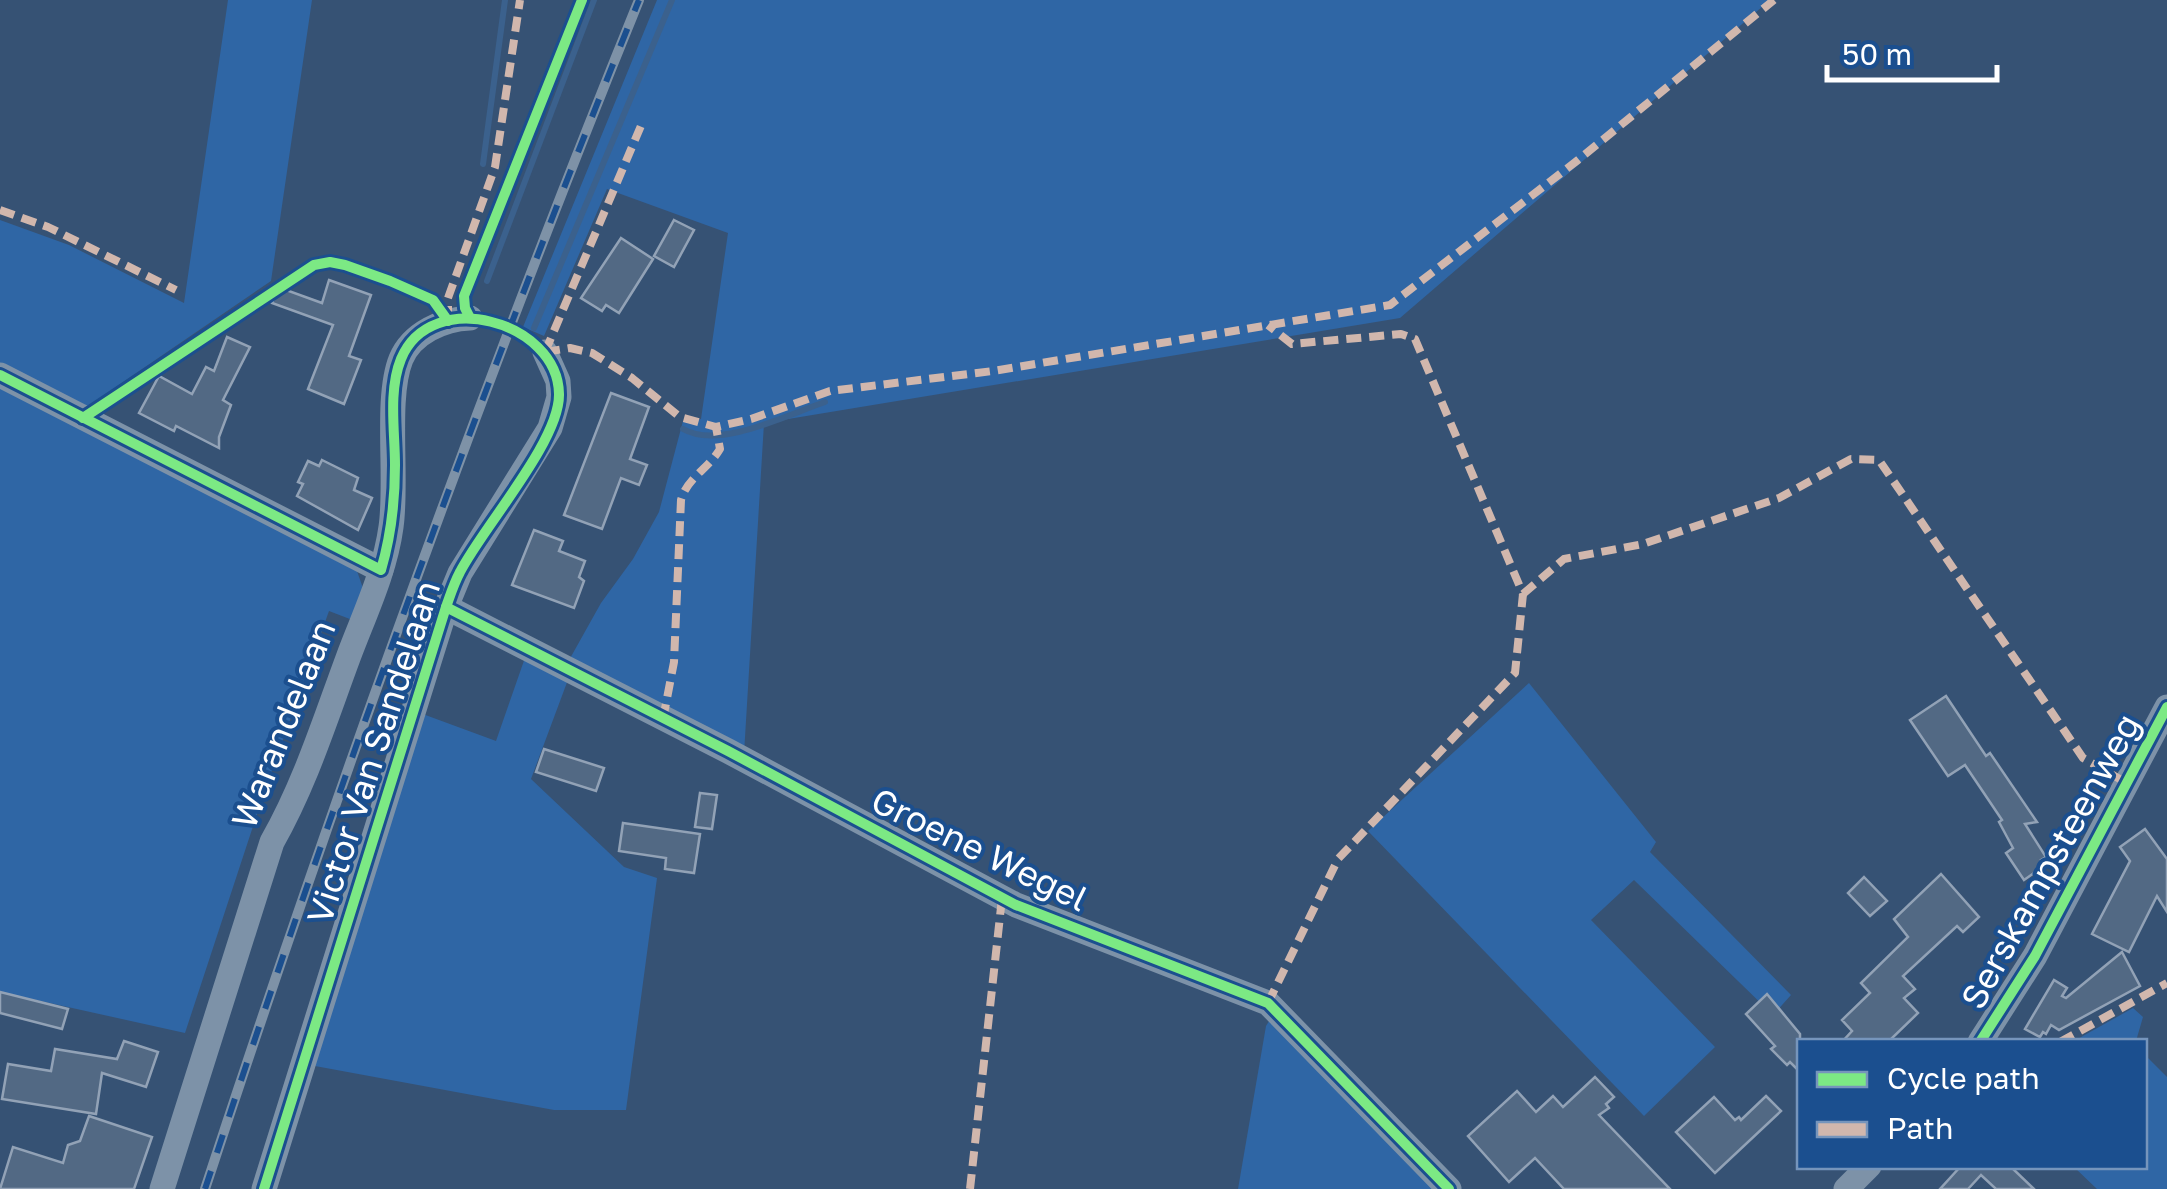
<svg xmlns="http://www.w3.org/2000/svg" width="2167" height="1189" viewBox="0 0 2167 1189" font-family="'Golos Text',sans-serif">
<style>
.green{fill:#2f66a5}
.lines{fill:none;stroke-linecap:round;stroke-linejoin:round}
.stream{stroke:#3b618d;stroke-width:6}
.building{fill:#526984;stroke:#92a2b6;stroke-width:2.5}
.minor{stroke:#7d92a8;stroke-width:25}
.rail-casing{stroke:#7e92a7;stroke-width:10}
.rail{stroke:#1b4f8f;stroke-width:6;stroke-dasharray:19;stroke-linecap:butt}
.quiet{stroke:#d1b7ad;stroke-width:8;stroke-dasharray:15 8;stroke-linecap:butt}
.cycleway-casing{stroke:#1b4f8f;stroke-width:16}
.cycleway{stroke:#7ce984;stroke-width:10}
.labels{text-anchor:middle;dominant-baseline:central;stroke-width:8;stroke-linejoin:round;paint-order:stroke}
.street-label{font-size:35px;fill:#fff;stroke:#1b4f8f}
</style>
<rect width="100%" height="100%" fill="#365274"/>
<g class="green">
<polygon points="228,0 312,0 271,281 85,408 0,368 0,220 69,245 184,303"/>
<polygon points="657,0 1770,0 1400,318 764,423 744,754 568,662 601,603 633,559 659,512 683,421 701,419 728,233 607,189 544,336 523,327"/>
<polygon points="0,382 357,571 365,594 355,621 329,611 264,793 185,1033 0,992"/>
<polygon points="527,652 569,677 531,779 624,867 657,878 626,1110 554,1110 315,1066 420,713 496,741"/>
<polygon points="1529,683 1656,842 1650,852 1791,995 1773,1015 1634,880 1591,920 1715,1047 1644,1116 1368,831"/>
<polygon points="2133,1008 2143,1017 2136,1041 2074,1041"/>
<polygon points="1273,1015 1444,1189 1238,1189 1266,1026"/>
<polygon points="2145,1055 2167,1077 2167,1189 2097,1189 2074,1167 2144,1166"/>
</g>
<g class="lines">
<g class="stream">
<polyline points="483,164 505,0"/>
<polyline points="487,281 594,0"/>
<polyline points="534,328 672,0"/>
<path d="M683,429c36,21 106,-15 142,-27"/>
</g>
</g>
<g class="building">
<polygon points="674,220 694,230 674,267 654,256"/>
<polygon points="621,238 653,259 619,313 606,305 602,311 581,298"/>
<polygon points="329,280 371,295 349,356 361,360 344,404 308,389 333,325 272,303 278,287 322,303"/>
<polygon points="227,337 250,347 223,400 231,405 219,437 219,448 176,426 174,431 139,413 159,376 192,394 206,367 214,371"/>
<polygon points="611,393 649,407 630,459 647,465 639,485 621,478 602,529 564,515"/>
<polygon points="322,460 358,478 354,490 372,498 358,530 297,496 303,484 298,482 308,461 319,466"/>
<polygon points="534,530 563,541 559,551 585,561 579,577 584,581 574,608 512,585"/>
<polygon points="1946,696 1986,756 1990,753 2037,822 2025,824 2046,857 2041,860 2044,866 2024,880 2006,853 2013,848 1999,822 2002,820 1965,765 1948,776 1910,720"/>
<polygon points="544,749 604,768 596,791 536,772"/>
<polygon points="700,793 717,795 712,829 695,827"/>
<polygon points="623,823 700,834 694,873 665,869 666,858 619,851"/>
<polygon points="2145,829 2167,859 2167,912 2157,896 2129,952 2092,934 2130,861 2120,847"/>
<polygon points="1941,874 1979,917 1963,932 1957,926 1903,976 1915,989 1904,998 1918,1013 1888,1042 1842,1042 1852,1031 1842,1020 1870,993 1861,983 1908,937 1894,919"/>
<polygon points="1864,877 1887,901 1870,916 1848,893"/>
<polygon points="2122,952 2140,986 2059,1030 2051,1025 2046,1034 2043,1032 2040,1037 2025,1029 2054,980 2067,988 2062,996 2066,998"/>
<polygon points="0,992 68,1009 62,1029 0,1013"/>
<polygon points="1767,994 1800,1034 1800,1072 1790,1062 1787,1065 1771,1049 1775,1046 1746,1014"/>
<polygon points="124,1041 158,1052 146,1087 102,1073 96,1114 2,1099 8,1064 51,1071 55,1049 117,1059"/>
<polygon points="1595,1077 1614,1097 1606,1104 1609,1108 1599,1115 1670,1189 1564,1189 1535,1158 1509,1182 1468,1136 1517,1091 1536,1112 1553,1096 1563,1107"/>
<polygon points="1766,1096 1781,1111 1715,1173 1676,1132 1714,1097 1735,1120 1739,1117 1741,1120"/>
<polygon points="89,1116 152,1137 134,1189 0,1189 13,1147 63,1163 68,1145 80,1141"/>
<polygon points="1961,1166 2010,1166 2034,1189 1996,1189 1981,1175 1968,1189 1940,1189"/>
</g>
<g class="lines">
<g class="minor">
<polyline points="0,375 381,570"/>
<polyline points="446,607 728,751 1016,905 1268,1003 1449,1189"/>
<polyline points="1980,1042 2035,956 2167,707"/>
<path d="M162,1189l110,-347c33,-58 53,-122 76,-184 16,-43 37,-86 43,-131 7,-47 -6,-129 10,-168 11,-26 42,-40 69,-41"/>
<polyline points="264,1189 446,607 460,573 550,428 559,397 558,381 545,352"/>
<polyline points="1846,1189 1869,1166"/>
</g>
<g class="rail-casing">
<path id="rail" d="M205,1189c132,-401 275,-798 434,-1189"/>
</g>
<use href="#rail" class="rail"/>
<g class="quiet">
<polyline points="0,210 48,227 176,290"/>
<polyline points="448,321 448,298 495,167 520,0"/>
<polyline points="545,352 570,348 592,353 632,378 680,417 716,427 751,419 830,391 993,371 1390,305 1578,160 1774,0"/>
<polyline points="545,352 643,121"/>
<polyline points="1523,594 1564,559 1643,544 1779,498 1851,459 1879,460 2083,758 2125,782"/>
<path d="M663,719l11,-57 7,-162c6,-22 27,-31 39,-51l-4,-22"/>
<polyline points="1268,1003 1338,859 1515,673 1523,594 1415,339 1401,334 1292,344 1268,325"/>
<polyline points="2060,1042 2167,983"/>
<polyline points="970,1189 1002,898"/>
</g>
<g class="cycleway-casing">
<g id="cycleway">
<polyline points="470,318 465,308 464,296 582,0"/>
<path d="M0,375l381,195c10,-34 14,-69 14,-105 0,-33 -7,-74 6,-106 30,-73 157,-38 158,35 1,47 -76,133 -99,178 -6,11 -10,24 -14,35l-182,582"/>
<polyline points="83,418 314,265 330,262 345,265 390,281 433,300 448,321"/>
<polyline points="446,607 728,751 1016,905 1268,1003 1449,1189"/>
<polyline points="1980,1042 2035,956 2167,707"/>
</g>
</g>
<use href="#cycleway" class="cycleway"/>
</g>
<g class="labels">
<g class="street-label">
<text transform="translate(283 724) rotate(-68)">Warandelaan</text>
<text transform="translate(373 752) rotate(-72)">Victor Van Sandelaan</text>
<text transform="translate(980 849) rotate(26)">Groene Wegel</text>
<text transform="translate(2050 861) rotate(-61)">Serskampsteenweg</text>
</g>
</g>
<rect x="1797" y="1039" width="350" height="130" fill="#1b4f8f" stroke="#7695bc" stroke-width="2.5"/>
<rect x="1817" y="1072" width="50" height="15" fill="#7ce984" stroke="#7695bc" stroke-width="2.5"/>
<text x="1887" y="1089" font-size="30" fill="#ffffff">Cycle path</text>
<rect x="1817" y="1122" width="50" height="15" fill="#d1b7ad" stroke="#7695bc" stroke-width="2.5"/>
<text x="1887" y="1139" font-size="30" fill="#ffffff">Path</text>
<path d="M1827 65v15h170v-15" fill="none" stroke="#ffffff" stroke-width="5"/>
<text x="1842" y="65" font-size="30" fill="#ffffff" stroke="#1b4f8f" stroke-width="8" paint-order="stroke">50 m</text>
</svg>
